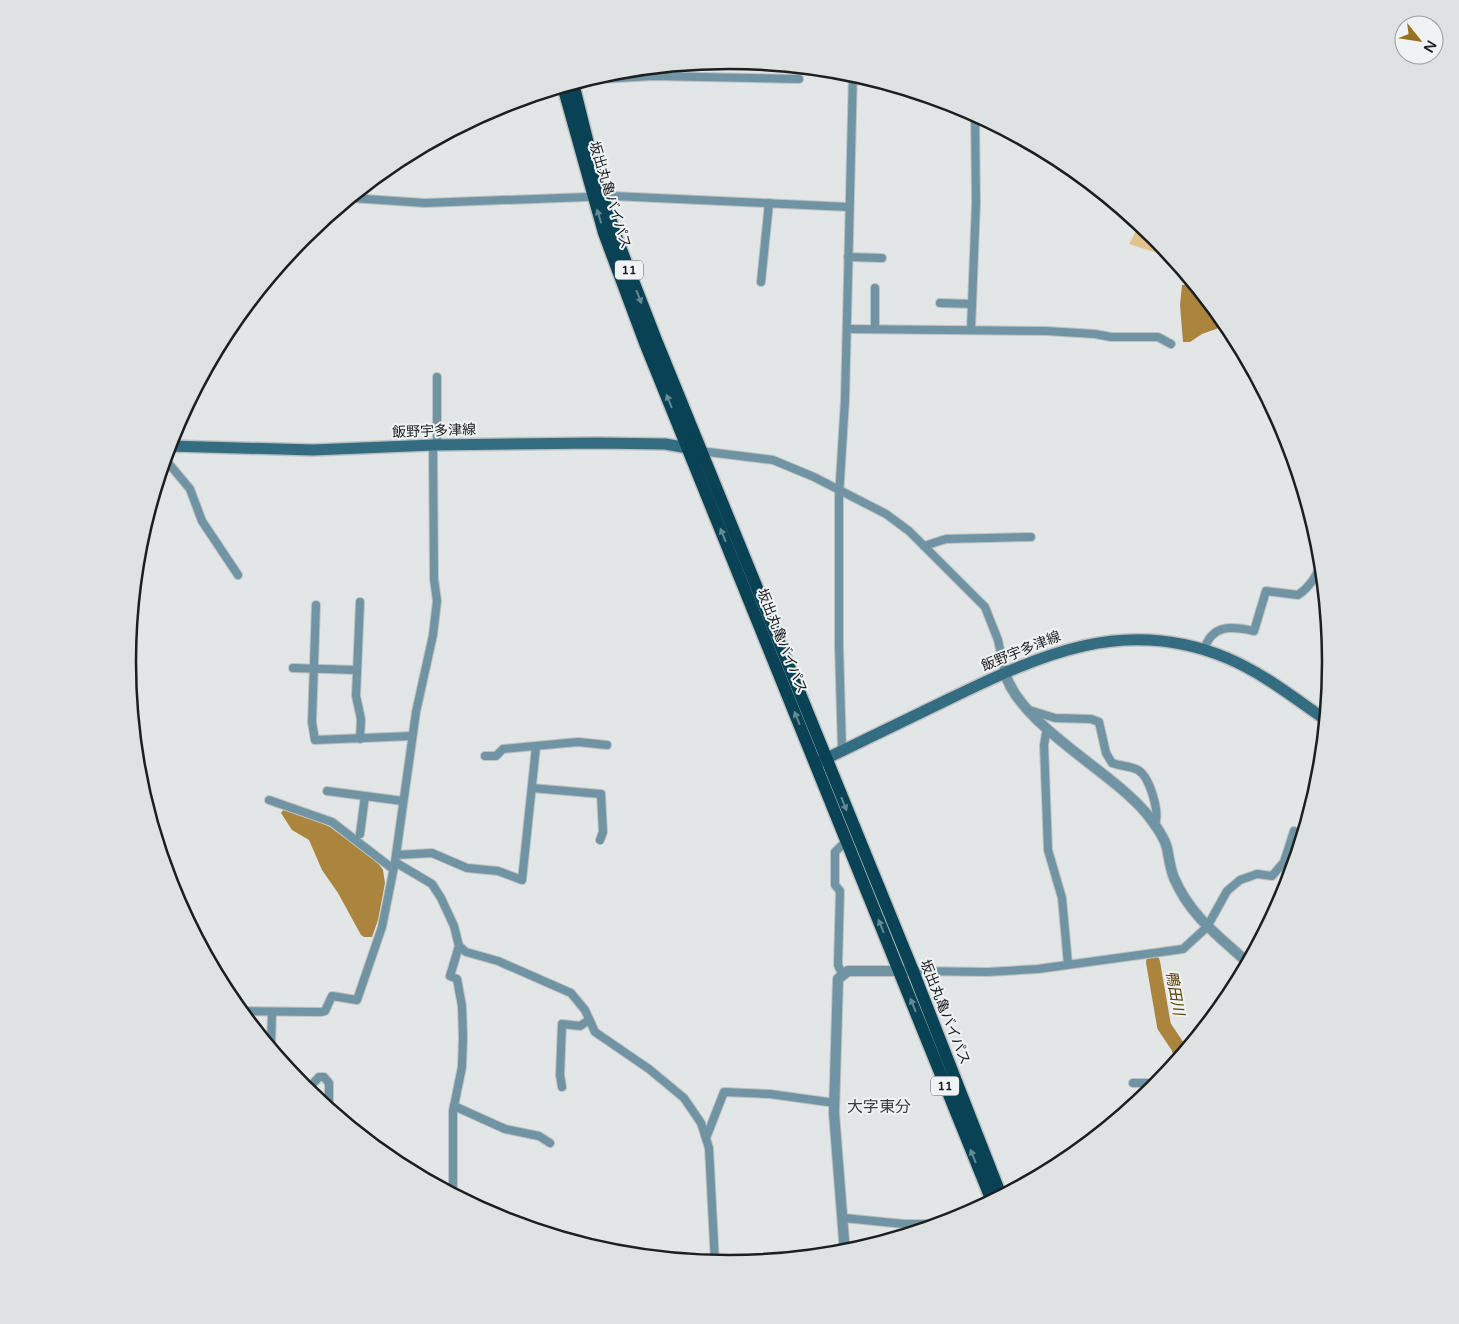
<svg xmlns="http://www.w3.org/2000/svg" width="1459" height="1324" viewBox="0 0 1459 1324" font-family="'Varela Round','Noto Sans JP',sans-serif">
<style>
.green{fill:#e3c38b}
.water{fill:#ab853e}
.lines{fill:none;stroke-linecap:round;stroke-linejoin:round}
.river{stroke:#ab853e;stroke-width:14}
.minor-casing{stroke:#bfc2c3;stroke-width:10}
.tertiary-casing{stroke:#bfc2c3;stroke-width:12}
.secondary-casing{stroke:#bfc2c3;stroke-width:14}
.trunk-casing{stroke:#bfc2c3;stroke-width:15}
.minor{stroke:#7094a3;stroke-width:8}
.tertiary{stroke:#7094a3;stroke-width:10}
.secondary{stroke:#346c82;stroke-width:11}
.trunk{stroke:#094254;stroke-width:12}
.oneway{fill:#658994}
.labels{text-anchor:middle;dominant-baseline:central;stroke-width:4;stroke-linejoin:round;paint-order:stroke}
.shield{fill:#f0f3f4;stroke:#5c5e5f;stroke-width:1}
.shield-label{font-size:12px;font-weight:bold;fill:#1d1e1f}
.street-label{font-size:14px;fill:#1d1e1f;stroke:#f0f3f4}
.water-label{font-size:15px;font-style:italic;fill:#593e02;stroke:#f0f3f4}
.quarter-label{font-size:16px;fill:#393c3d;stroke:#f0f3f4}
.rim{fill:none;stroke:#1d1e1f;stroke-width:2.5}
</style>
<rect width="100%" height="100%" fill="#e2e6e7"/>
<polygon class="green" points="1140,224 1155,237 1173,258 1129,244"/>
<g class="water">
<polygon points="1182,285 1195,285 1227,325 1202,334 1190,342 1183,342 1180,305"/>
<polygon points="284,809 306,815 330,827 377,862 383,870 385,883 378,920 372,937 364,937 361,935 338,893 322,870 309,840 292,830 281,813"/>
</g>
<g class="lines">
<polyline class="river" points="1153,962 1164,1026 1178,1047 1181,1056"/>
<g class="minor-casing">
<g id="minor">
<polyline points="584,80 653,76 799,79"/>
<polyline points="351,198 425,203 613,196 849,207"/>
<polyline points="848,257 882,258"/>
<polyline points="761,282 769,203"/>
<polyline points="940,303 972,304"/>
<polyline points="847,329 1046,331 1095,334 1111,337 1158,337 1171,344"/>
<polyline points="875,329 875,288"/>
<polyline points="971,330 976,203 975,114"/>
<polyline points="437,445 437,377"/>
<polyline points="700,451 773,460 814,477 886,514 909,531 985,607 998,640 1005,673"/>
<polyline points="165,459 190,489 202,521 238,575"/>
<polyline points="924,546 946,539 1031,537"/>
<polyline points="360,602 356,696 361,719 360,739"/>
<polyline points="316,605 312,722 315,740 412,736"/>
<path d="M1204,650c8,-26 27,-24 50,-19l12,-40 32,4c12,-8 17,-18 24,-31"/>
<polyline points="293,668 357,670"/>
<path d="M1029,710l26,8 36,1 8,3 7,31 6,10c8,3 19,3 26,7 12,7 22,43 17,54"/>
<polyline points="1047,728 1044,745 1048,850 1062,898 1068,964"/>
<polyline points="842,750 839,646 839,497 845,400 853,73"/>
<polyline points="485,756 496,756 503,749 578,742 607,745"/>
<polyline points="532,788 601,794 603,832 600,840"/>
<polyline points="327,791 403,801"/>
<polyline points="269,800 332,822 393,869"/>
<polyline points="360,834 365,796"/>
<polyline points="396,855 432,853 467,868 498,871 522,880 536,747"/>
<polyline points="395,862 432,884 441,898 454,926 459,946 466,952 498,961 571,993 585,1010 595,1032 649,1069 684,1098 701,1123 709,1148 715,1263"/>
<polyline points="913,971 988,972 1038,969 1183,949 1207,927 1227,891 1240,880 1257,874 1272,876 1284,862 1294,831"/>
<polyline points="842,974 838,965 840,891 835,885 835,852 846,841"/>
<polyline points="241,1011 321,1012 325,1011 332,996 357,1000 382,927 395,862 416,712 433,635 437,601 434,579 433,445"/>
<polyline points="271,1047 272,1013"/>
<polyline points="1133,1083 1159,1083"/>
<polyline points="562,1087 560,1075 562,1024 580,1026 589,1020"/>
<polyline points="307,1090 319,1077 324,1077 329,1083 329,1108"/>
<polyline points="454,1106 505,1129 539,1136 550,1143"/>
<polyline points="706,1138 724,1092 770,1094 835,1103"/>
<polyline points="453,1194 453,1111 462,1067 463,1037 462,1006 457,979 450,976 459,946"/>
<polyline points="844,1218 904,1224 942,1224"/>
</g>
</g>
<g class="tertiary-casing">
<g id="tertiary">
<path d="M1005,673c15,52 105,97 141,140 8,10 18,23 21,35 2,10 3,20 7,30 17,39 45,58 74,85"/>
<polyline points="845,1253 834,1113 838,979 848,971 913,971"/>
</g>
</g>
<g class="secondary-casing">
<g id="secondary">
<polyline points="169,446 313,450 433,445 598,443 665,444 694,449"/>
<path d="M819,762c43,-21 86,-42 130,-63 91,-44 176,-84 278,-41 36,15 67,40 99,62"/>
</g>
</g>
<g class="trunk-casing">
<g id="trunk">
<polyline points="573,83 593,164 615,234 656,340 913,971 1001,1196"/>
<polyline points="563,86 604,233 645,343 992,1201"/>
</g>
</g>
<use href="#minor" class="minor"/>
<use href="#tertiary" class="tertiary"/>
<use href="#secondary" class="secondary"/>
<use href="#trunk" class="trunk"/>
</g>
<defs><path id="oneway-solid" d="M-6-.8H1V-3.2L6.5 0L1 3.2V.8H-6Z" transform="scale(1.25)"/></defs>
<g class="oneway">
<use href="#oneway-solid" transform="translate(599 216) rotate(-107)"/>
<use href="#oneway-solid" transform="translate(639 297) rotate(69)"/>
<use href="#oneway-solid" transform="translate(669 401) rotate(-112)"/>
<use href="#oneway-solid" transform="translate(723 535) rotate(-112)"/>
<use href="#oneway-solid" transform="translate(797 718) rotate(-112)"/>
<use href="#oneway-solid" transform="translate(844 804) rotate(68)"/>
<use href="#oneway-solid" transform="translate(881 926) rotate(-112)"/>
<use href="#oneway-solid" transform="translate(913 1005) rotate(-112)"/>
<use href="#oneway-solid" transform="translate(973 1156) rotate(-112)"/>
</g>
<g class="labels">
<g class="shield">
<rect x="615" y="260.5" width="28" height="19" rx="4"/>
<rect x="931" y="1076.5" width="28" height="19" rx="4"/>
</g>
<g class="shield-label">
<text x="629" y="270">11</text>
<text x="945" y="1086">11</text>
</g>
<g class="street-label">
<text transform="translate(610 195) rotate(73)">坂出丸亀バイパス</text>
<text transform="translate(434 431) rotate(-2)">飯野宇多津線</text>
<text transform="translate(782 641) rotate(68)">坂出丸亀バイパス</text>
<text transform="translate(1021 651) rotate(-22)">飯野宇多津線</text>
<text transform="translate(945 1012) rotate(68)">坂出丸亀バイパス</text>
</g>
<g class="water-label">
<text transform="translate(1175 993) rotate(80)">鴨田川</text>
</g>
<g class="quarter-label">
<text x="879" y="1107">大字東分</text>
</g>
</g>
<path d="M0 0H1459V1324H0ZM136 662a593 593 0 1 1 1186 0a593 593 0 1 1-1186 0Z" fill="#dfe2e3" fill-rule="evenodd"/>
<path class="rim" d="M136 662a593 593 0 1 1 1186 0a593 593 0 1 1-1186 0Z"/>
<g transform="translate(1419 40) rotate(120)"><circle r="24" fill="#f0f3f4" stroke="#9c9e9f"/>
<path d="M0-4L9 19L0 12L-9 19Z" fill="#9a721e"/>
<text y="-8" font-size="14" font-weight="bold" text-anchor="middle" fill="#1d1e1f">N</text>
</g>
</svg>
